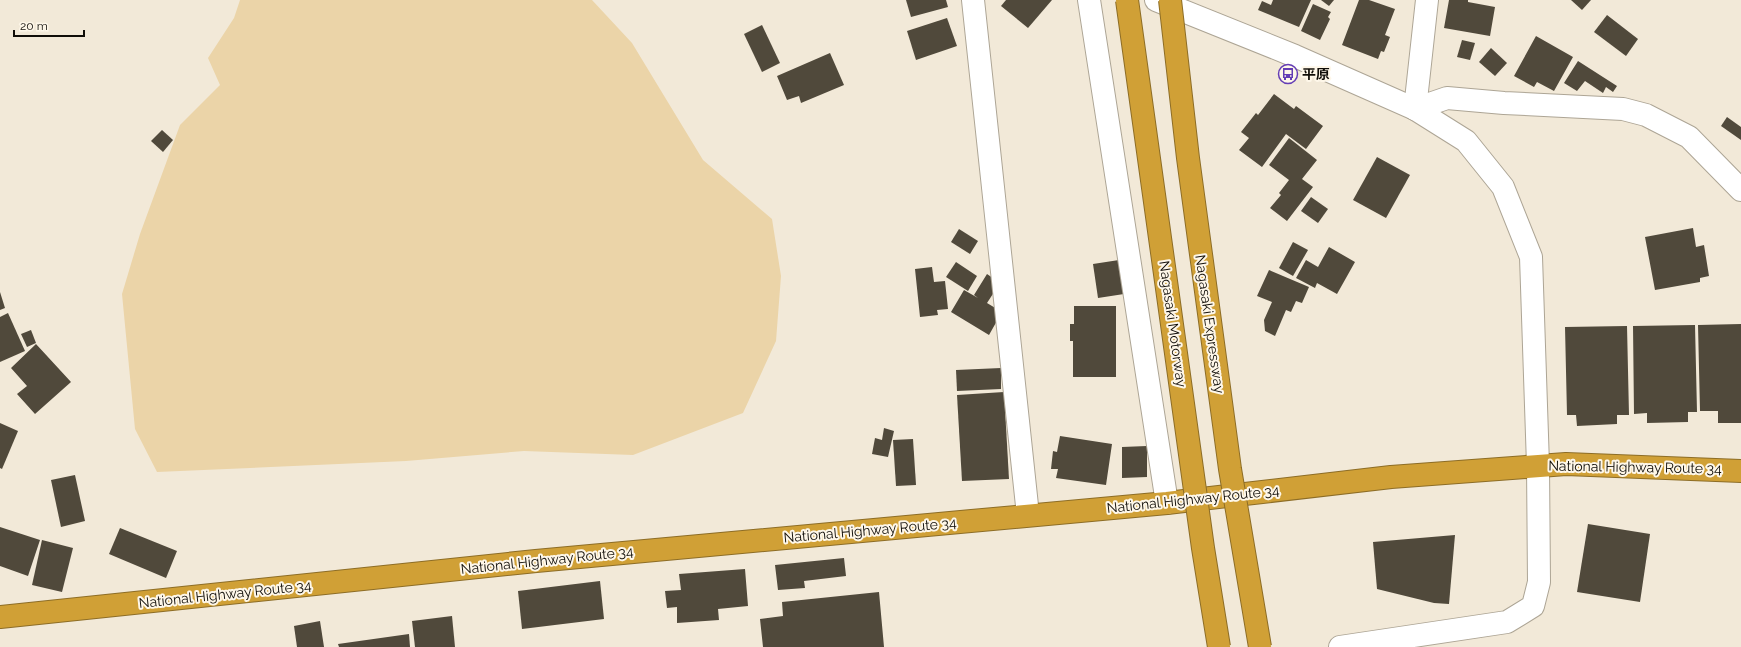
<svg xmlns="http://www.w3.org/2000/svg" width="1741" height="647" viewBox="0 0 1741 647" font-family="Raleway,'Noto Sans JP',sans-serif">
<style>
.green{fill:#ebd4a8}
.building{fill:#50493b}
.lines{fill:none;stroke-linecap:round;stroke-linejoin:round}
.street-casing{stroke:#ada595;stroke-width:24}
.secondary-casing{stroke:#ada595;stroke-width:24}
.highway-casing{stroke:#8d6d26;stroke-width:24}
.street{stroke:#fff;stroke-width:22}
.secondary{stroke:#fff;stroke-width:22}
.highway{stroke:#d0a036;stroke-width:22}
.highway-bridge-casing{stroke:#8d6d26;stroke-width:24;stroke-linecap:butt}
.highway-bridge{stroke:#d0a036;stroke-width:22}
.labels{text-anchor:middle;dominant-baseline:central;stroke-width:4;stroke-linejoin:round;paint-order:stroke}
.poi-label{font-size:14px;font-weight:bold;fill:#100d08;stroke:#fef7e9;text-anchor:start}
.street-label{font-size:14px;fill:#100d08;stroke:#fef7e9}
</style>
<rect width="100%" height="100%" fill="#f2e9d8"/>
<polygon class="green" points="240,0 592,0 632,43 703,160 772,219 781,276 776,341 743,413 633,455 524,451 406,461 157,472 135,429 122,294 140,234 180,125 220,85 208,58 234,18"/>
<g class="building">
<polygon points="906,0 946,0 948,7 911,17"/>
<polygon points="1006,0 1052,0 1028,28 1001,6"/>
<polygon points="1273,0 1311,0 1299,27 1258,10 1262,1 1271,5"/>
<polygon points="1321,0 1334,0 1329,6"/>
<polygon points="1359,0 1369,0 1395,9 1385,35 1390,37 1384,52 1381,51 1378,59 1342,45"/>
<polygon points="1449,0 1468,0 1468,2 1495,7 1490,36 1444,28"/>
<polygon points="1571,0 1591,0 1582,10"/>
<polygon points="1313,4 1331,12 1328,17 1330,19 1320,40 1301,31"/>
<polygon points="1607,15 1638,39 1626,56 1594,32"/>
<polygon points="947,18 957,46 916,60 907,31"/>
<polygon points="762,25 780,63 762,72 744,34"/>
<polygon points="1536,36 1573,57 1554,91 1537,82 1534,87 1514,76"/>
<polygon points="1462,40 1475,43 1470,60 1457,57"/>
<polygon points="1491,48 1507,63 1495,76 1479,62"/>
<polygon points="830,53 844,85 801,103 799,96 787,100 777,76"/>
<polygon points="1578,61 1617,86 1613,92 1606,87 1603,93 1585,81 1577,91 1564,83"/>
<polygon points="1274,94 1294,109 1296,106 1323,126 1306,149 1286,134 1262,167 1239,150 1249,138 1241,132 1256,113 1258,115"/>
<polygon points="1727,117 1741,127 1741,140 1721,126"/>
<polygon points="162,130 173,140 163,152 151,141"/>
<polygon points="1289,138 1317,160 1302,179 1313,187 1287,221 1270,208 1281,195 1279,193 1289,180 1269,165"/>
<polygon points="1377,157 1410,175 1386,218 1353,200"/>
<polygon points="1311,197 1328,209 1318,223 1301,211"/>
<polygon points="1693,228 1696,247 1704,245 1709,276 1700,278 1700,282 1655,290 1645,237"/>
<polygon points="959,229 978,241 970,254 951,242"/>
<polygon points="1293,242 1308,250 1293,276 1279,268"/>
<polygon points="1329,247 1355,262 1337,294 1317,283 1315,288 1296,278 1306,260 1318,267"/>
<polygon points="1119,260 1124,294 1098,298 1093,264"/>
<polygon points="956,262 977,276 968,291 946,277"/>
<polygon points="932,267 934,282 945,281 948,309 937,310 938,315 920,317 915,269"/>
<polygon points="1269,270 1309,287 1302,303 1296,301 1291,312 1286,310 1275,336 1265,331 1264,320 1272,302 1257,296"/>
<polygon points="987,274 1000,283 987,303 1002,312 989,335 951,312 964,290 978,298 974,295"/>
<polygon points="0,292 5,308 0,310"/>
<polygon points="1074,306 1116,306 1116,377 1073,377 1073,341 1070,341 1070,324 1074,324"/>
<polygon points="8,313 25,351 0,362 0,317"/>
<polygon points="1741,324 1741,423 1718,423 1718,411 1700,411 1698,325"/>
<polygon points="1695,325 1697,412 1688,412 1688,422 1647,423 1647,413 1634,414 1633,326"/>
<polygon points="1627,326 1629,415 1617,415 1617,424 1577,426 1576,415 1567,415 1565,327"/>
<polygon points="31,330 36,343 27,347 21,334"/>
<polygon points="36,344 71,382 35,414 17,394 27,386 11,368"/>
<polygon points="1001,368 1001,389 957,391 956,370"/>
<polygon points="1004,392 1009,479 962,481 957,395"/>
<polygon points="0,423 18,431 2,469 0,468"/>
<polygon points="884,428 894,431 888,457 872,454 875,438 882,440"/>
<polygon points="1060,436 1112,444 1106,485 1056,478 1058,469 1051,469 1053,451 1057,452"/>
<polygon points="913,439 916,485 896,486 893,440"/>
<polygon points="1147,446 1147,477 1122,478 1122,447"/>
<polygon points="75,475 85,521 61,527 51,480"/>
<polygon points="1588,524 1650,534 1640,602 1577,592"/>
<polygon points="0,527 40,540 28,576 0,566"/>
<polygon points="120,528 177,551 166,578 109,554"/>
<polygon points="1455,535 1449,604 1434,603 1377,589 1373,542"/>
<polygon points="42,540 73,548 62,592 32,585"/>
<polygon points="844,558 846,576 804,581 805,588 778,590 775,565"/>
<polygon points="745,569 748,606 718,609 719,620 677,623 677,607 667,608 665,591 681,590 679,574"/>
<polygon points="600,581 604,619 522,629 518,591"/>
<polygon points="879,592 884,647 763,647 760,619 783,616 782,602"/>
<polygon points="452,616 455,647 415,647 412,621"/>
<polygon points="320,621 324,647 297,647 294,626"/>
<polygon points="409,634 410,647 339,647 338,644"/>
</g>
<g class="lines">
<g class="street-casing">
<g id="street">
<polyline points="973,0 1028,515"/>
<polyline points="1089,0 1167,503"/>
<polyline points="1415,109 1427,0"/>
<polyline points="1340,647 1507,622 1533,606 1539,582 1538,465"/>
</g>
</g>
<g class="secondary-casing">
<g id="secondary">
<polyline points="1156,0 1295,56 1415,109 1466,141 1503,187 1531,257 1538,465"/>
<polyline points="1415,109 1447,98 1504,103 1623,109 1646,115 1689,137 1741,190"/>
</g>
</g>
<g class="highway-casing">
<polyline id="highway" points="0,617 536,561 1167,503 1391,477 1566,464 1741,471"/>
</g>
<use href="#street" class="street"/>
<use href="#secondary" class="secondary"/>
<use href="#highway" class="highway"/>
<g class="highway-bridge-casing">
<g id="highway-bridge">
<polyline points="1127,0 1203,548 1219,647"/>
<polyline points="1170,0 1188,158 1230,469 1260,647"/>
</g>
</g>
<use href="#highway-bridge" class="highway-bridge"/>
</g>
<defs>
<g id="bus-ring" transform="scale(1)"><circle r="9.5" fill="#fef7e9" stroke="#643db5" stroke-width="1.5"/><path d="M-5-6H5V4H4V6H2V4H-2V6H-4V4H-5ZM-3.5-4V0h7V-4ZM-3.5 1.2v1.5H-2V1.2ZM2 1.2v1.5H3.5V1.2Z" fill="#643db5"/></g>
</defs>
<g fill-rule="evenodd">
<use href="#bus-ring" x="1288" y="74"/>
</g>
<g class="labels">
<g class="poi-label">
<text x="1302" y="74">平原</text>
</g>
<g class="street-label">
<text transform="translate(1173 324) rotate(82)">Nagasaki Motorway</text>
<text transform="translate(1210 324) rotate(82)">Nagasaki Expressway</text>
<text transform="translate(1635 467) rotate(1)">National Highway Route 34</text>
<text transform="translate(1193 499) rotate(-6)">National Highway Route 34</text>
<text transform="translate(870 530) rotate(-5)">National Highway Route 34</text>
<text transform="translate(547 560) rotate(-6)">National Highway Route 34</text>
<text transform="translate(225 594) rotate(-6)">National Highway Route 34</text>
</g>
</g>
<path d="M14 30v6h70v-6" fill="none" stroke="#100d08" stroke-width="2"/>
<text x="20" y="30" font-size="12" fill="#100d08" stroke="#fef7e9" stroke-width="3" paint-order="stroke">20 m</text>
</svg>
